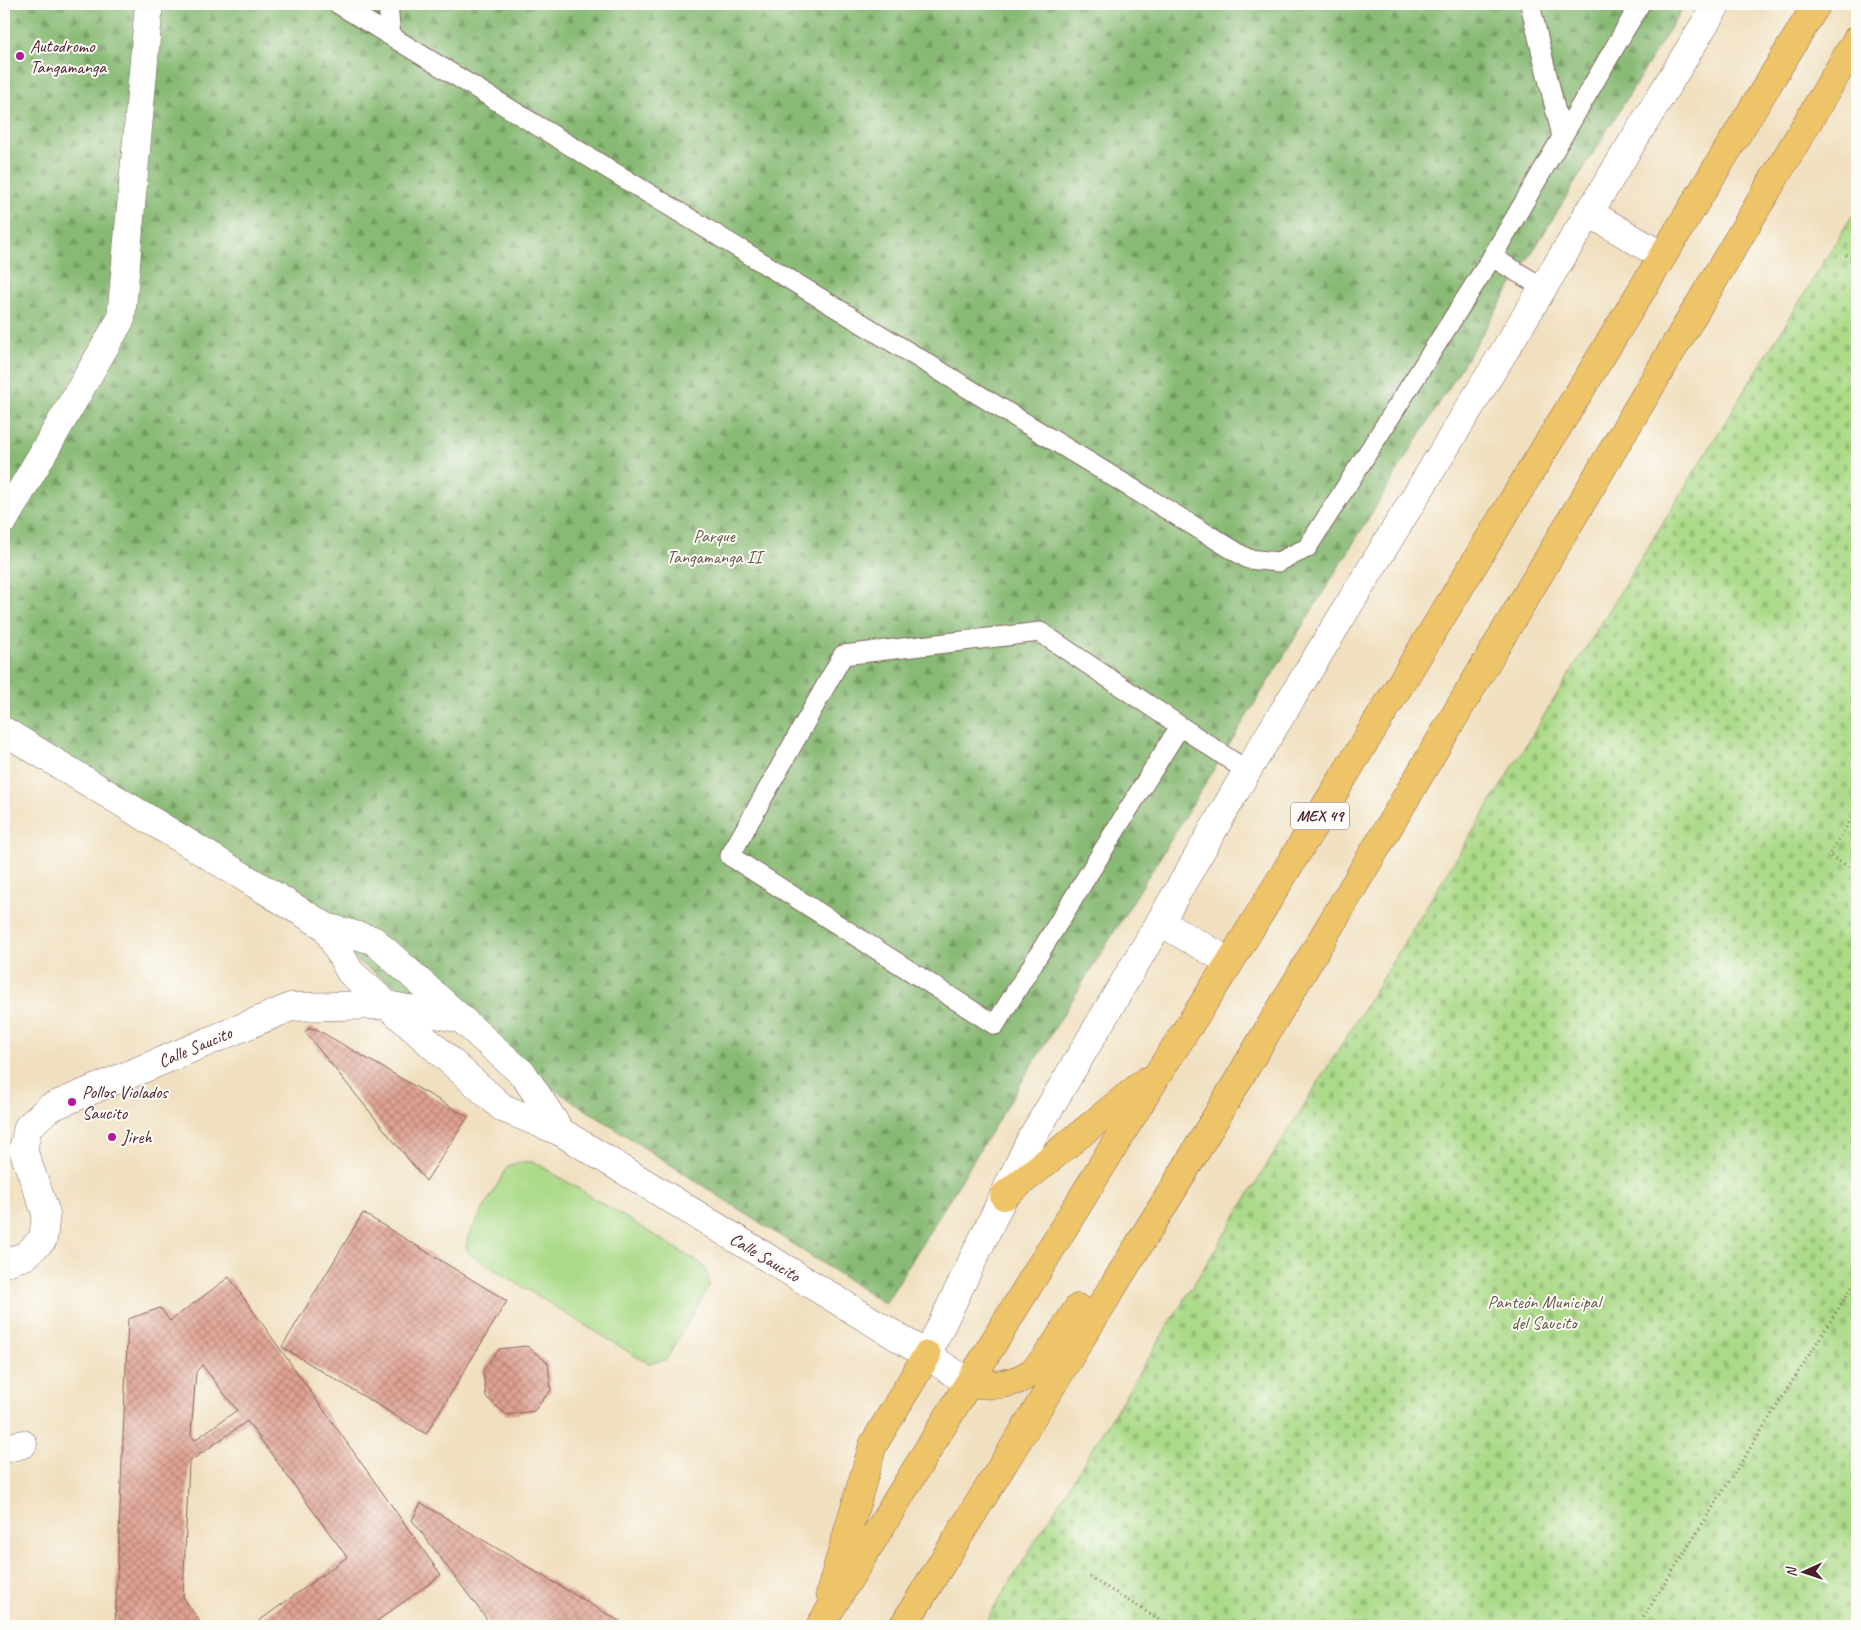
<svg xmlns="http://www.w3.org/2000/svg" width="1861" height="1630" viewBox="0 0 1861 1630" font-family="Caveat,sans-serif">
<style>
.green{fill:#abda88;stroke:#7a7c5a}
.forest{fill:url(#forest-firs);stroke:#696c50}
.cemetery{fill:url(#cemetery-stones);stroke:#7a7c5a}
.building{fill:url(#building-cross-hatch);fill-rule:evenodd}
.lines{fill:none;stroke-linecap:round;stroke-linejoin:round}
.service-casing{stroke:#84635f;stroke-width:21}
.minor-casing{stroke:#84635f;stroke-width:29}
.tertiary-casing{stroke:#84635f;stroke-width:29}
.primary-casing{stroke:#84635f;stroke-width:29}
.path{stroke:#84635f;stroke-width:3;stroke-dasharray:1 4;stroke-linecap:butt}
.service{stroke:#fff;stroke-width:19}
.minor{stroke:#fff;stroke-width:28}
.tertiary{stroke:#fff;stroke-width:28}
.primary{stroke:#eec469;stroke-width:28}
.poi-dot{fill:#b5179e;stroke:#fdfcf7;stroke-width:2}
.labels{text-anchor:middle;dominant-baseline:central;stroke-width:4;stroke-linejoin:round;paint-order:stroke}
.shield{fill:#fdfcf7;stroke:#806168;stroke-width:1}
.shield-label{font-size:16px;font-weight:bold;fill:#4a1f2b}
.poi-label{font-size:18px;fill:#4a1f2b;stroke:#fdfcf7;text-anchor:start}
.park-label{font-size:18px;fill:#675747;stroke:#fdfcf7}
.street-label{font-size:18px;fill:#4a1f2b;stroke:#fdfcf7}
</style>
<defs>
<pattern id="forest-firs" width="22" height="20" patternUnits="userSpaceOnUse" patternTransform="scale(1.25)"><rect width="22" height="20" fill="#88ba74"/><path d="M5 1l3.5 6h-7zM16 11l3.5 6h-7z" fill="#71975f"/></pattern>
<pattern id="cemetery-stones" width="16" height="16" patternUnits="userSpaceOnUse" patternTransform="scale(1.25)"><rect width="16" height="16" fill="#abda88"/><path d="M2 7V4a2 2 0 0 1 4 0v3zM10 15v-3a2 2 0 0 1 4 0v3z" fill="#95bb76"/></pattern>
<pattern id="building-cross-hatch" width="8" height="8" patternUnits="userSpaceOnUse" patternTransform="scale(1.25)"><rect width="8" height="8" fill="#dfa293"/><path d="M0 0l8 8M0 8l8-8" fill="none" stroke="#b78378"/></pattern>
</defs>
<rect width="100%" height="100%" fill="#fdfcf7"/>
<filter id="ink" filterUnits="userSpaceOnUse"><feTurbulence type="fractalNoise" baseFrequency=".02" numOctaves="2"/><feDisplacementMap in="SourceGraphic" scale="10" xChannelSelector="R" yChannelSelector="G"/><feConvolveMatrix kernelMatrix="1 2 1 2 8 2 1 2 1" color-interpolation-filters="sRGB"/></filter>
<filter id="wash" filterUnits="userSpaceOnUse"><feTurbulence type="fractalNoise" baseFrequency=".0096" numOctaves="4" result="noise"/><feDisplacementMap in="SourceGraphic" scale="20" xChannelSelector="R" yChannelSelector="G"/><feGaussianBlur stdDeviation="1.12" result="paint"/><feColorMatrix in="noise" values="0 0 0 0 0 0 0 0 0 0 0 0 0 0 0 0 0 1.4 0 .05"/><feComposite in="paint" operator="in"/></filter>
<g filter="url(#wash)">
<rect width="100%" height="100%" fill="#f0e0c0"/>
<polygon class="green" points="520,1162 535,1162 703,1265 708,1276 709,1286 666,1360 649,1363 637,1357 469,1254 466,1246 468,1236 508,1166"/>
<polygon class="forest" points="4,4 1685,4 885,1304 4,732"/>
<polygon class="cemetery" points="1857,208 1857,1626 983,1626"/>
<g id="blocks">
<g class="building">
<polygon points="309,1028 316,1029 468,1117 426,1181 305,1032"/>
<polygon points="363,1213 507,1301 426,1434 282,1347"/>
<path d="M229,1277l212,298 -71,51h-118l95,-69 -100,-136 -58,41 -6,135 20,29h-88l13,-307 32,-11 10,13zM202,1365l35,45 -42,30 -4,-5 5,-63z"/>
<polygon points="527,1346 548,1363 551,1390 534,1411 507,1415 486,1397 483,1370 499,1349"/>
<polygon points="421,1503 627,1626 492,1626 412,1520"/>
</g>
</g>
</g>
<g filter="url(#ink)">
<use href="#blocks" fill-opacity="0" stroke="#84635f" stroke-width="1"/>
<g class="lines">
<g class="service-casing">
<g id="service">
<polyline points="338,4 1248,559 1278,562 1307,548 1492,257 1640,4"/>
<polyline points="388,4 391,36"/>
<polyline points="1530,4 1562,137"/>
<polyline points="1492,257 1542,287"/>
<path d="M1180,726l-185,299 -265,-169 113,-201 197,-23c69,46 138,93 207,139"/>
</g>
</g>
<g class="minor-casing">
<g id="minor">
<polyline points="1588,212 1662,256"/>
<polyline points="4,520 121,319 149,4"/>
<polyline points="1160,922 1230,962"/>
<polyline points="4,1263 25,1256 43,1239 46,1213 23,1150 28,1127 49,1108 291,1007 387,1005 457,1018"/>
<polyline points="927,1355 1031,1139 1160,922 1247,771 1717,4"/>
<polyline points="4,1449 23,1444"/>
</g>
</g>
<g class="tertiary-casing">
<g id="tertiary">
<polyline points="4,731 326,927 373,940 524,1075 561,1132"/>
<polyline points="326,927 350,972 503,1108 561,1132 927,1355 969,1383"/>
</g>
</g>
<g class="primary-casing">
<g id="primary">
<polyline points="1004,1196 1146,1081"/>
<path d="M969,1383c67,11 77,-27 109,-75"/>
<polyline points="830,1593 873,1445 927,1355"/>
<polyline points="820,1626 1161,1069 1230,962 1817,4"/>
<polyline points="903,1626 1174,1188 1857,39"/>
</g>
</g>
<g class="path">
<polyline points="1846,255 1857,262"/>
<polyline points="1857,810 1829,855 1857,872"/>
<polyline points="1090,1577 1169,1626"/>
<polyline points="1638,1626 1857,1279"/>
</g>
<use href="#service" class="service"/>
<use href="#minor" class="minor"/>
<use href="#tertiary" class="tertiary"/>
<use href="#primary" class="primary"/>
</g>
</g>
<g class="poi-dot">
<circle cx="20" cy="56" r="5"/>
<circle cx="72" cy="1102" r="5"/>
<circle cx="112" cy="1137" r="5"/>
</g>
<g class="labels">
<rect class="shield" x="1291" y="802.5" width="58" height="27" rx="4"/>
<g class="shield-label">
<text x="1320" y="816">MEX 49</text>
</g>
<g class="poi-label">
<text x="30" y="46">Autodromo<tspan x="30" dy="21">Tangamanga</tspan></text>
<text x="82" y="1092">Pollos Violados<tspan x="82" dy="21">Saucito</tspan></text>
<text x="122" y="1137">Jireh</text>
</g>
<g class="park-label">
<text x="714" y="536">Parque<tspan x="714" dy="21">Tangamanga II</tspan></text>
<text x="1544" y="1302">Panteón Municipal<tspan x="1544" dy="21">del Saucito</tspan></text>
</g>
<g class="street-label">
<text transform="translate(195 1047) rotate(-23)">Calle Saucito</text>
<text transform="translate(765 1257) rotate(31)">Calle Saucito</text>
</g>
</g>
<rect width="1861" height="1630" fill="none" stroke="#fdfcf7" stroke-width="20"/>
<g transform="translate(1804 1572) rotate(267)" stroke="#fdfcf7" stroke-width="4" paint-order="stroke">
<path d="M0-4L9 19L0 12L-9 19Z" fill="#4a1f2b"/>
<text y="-8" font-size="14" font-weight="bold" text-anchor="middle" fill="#4a1f2b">N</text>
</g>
</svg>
